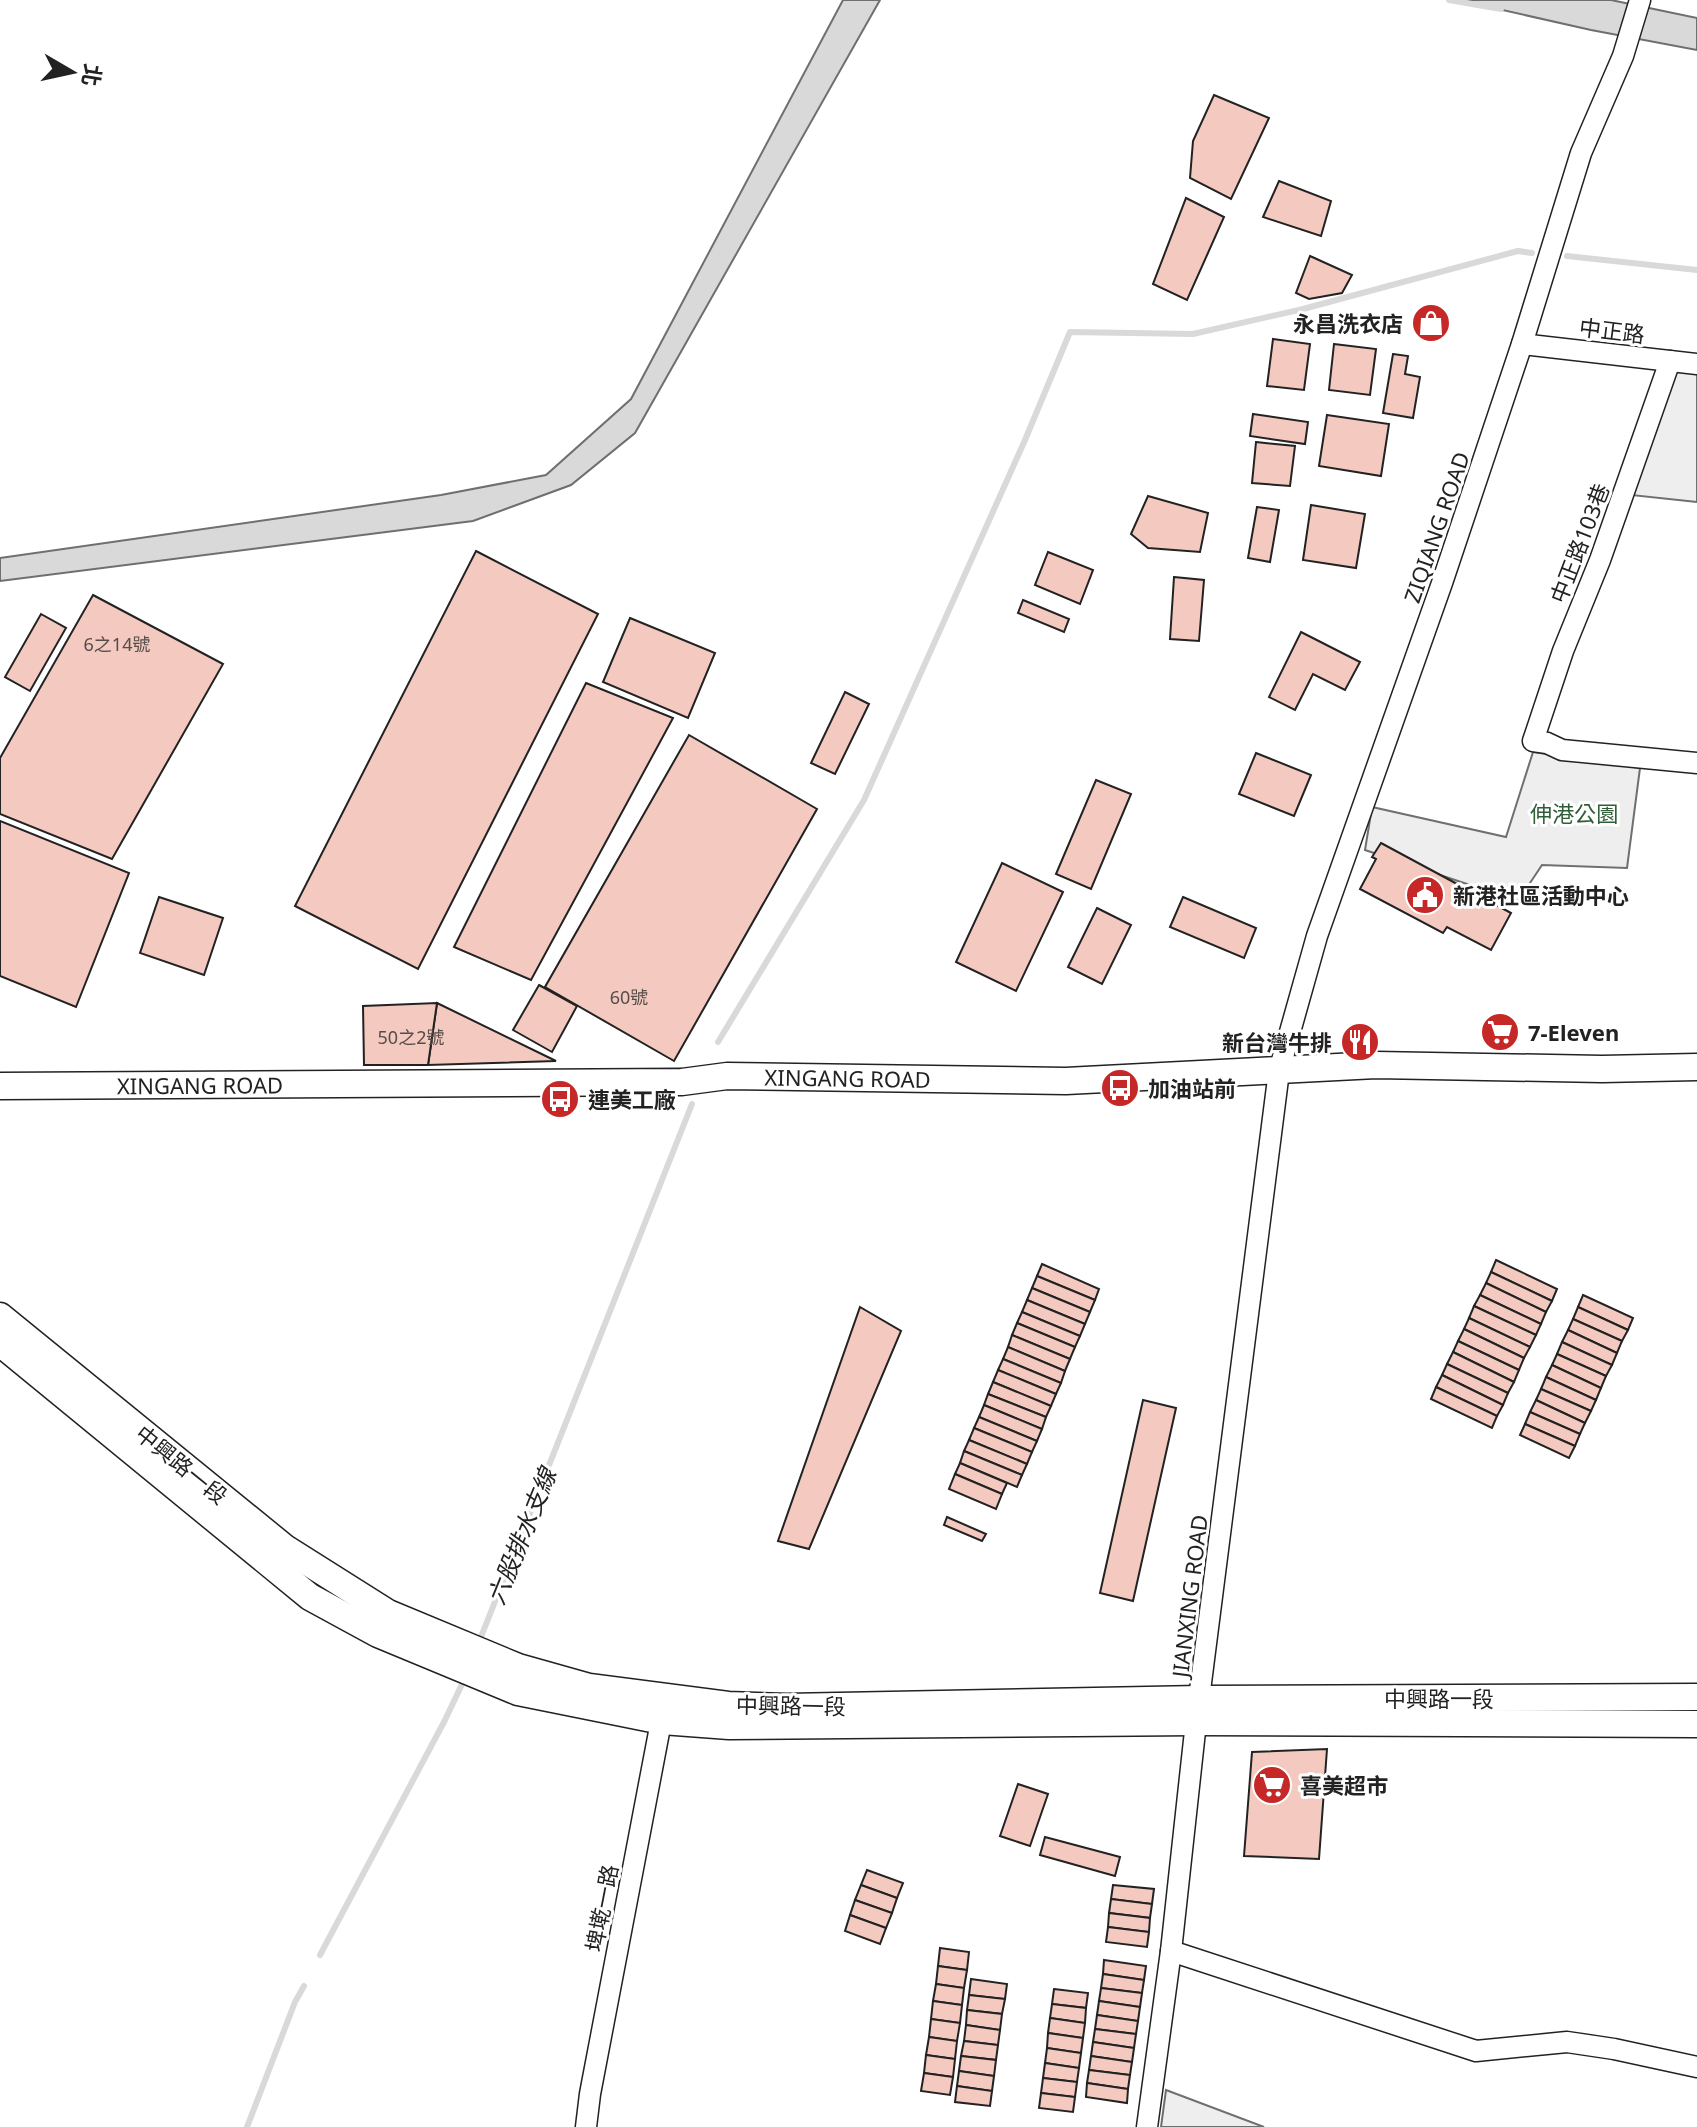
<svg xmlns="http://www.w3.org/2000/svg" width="1697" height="2127" viewBox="0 0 1697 2127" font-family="'Noto Sans','Noto Sans TC',sans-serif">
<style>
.green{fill:#eee;stroke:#6f6f6f;stroke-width:2}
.water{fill:#d9d9d9;stroke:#6f6f6f;stroke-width:2}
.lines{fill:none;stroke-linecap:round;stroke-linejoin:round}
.stream{stroke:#d9d9d9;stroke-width:6}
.building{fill:#f3c9c0;stroke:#222;stroke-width:2}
.street-casing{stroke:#222;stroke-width:23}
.secondary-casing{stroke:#222;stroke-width:29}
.street{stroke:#fff;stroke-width:20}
.secondary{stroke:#fff;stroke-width:26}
.labels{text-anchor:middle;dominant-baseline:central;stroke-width:6;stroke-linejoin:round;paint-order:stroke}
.number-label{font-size:18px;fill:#564c4a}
.poi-label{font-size:22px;font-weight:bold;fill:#222;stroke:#fff;text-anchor:start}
.street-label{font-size:22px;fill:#222;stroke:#fff}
.park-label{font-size:22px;fill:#2f5e38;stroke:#fff}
.water-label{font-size:24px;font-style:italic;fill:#222;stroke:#fff}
</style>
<rect width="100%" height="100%" fill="#fff"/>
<g class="green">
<polygon points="1674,369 1697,371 1697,502 1631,495"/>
<polygon points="1533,752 1640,768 1627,868 1542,865 1518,901 1365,850 1372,807 1506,837"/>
<polygon points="1166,2090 1264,2127 1161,2127"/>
</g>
<g class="water">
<polygon points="843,0 880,0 635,433 571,485 473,521 0,581 0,558 441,495 546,475 631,399"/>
<polygon points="1458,0 1611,0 1697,18 1697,50 1591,30"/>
</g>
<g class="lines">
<g class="stream">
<polyline points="1449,0 1501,9"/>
<polyline points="1567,256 1697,270"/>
<polyline points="718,1042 864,800 1025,440 1070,332 1193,334 1303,309 1518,251 1532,253"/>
<polyline points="479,1642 692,1104"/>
<polyline points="320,1955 444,1722 465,1678"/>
<polyline points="247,2127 295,2002 304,1986"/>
</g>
</g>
<g class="building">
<polygon points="1214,95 1269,118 1231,199 1190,178 1193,141"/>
<polygon points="1279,181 1331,201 1321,236 1263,217"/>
<polygon points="1186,198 1224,217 1187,300 1153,284"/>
<polygon points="1310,256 1352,275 1342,293 1309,299 1296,293"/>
<polygon points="1273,339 1310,344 1304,390 1267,386"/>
<polygon points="1334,344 1376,349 1370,395 1329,390"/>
<polygon points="1393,354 1408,356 1405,374 1420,377 1413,418 1383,413"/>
<polygon points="1253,414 1308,422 1305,444 1250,436"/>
<polygon points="1327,415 1389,424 1381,476 1319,466"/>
<polygon points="1256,442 1295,446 1290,486 1252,483"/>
<polygon points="1148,496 1208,513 1200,552 1148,548 1131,534"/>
<polygon points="1311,505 1365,514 1356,568 1303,560"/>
<polygon points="1257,507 1279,510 1270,562 1248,558"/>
<polygon points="476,551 598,614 418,969 295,906"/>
<polygon points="1048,552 1093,570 1080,604 1035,585"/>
<polygon points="1174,577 1204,580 1199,641 1170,639"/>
<polygon points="93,595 223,664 112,859 0,814 0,758"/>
<polygon points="1023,600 1069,619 1064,632 1018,613"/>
<polygon points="41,614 66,628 30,691 5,677"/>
<polygon points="630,618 715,653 688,718 603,682"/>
<polygon points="1301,632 1360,662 1345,690 1313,674 1295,710 1269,697"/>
<polygon points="586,683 673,718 531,980 454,947"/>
<polygon points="845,692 869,704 835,774 811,763"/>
<polygon points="689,735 817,809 674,1061 545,987"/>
<polygon points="1256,753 1311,775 1294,816 1239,794"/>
<polygon points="1096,780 1131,794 1091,889 1056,874"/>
<polygon points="0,821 129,873 76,1007 0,976"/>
<polygon points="1381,843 1511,913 1491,950 1447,927 1443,933 1360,889 1376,859 1372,857"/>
<polygon points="1002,863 1063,892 1016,991 956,962"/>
<polygon points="159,897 223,918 204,975 140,953"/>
<polygon points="1183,897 1256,928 1244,958 1170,927"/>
<polygon points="1097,908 1131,925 1102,984 1068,967"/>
<polygon points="539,985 577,1006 552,1052 513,1030"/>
<polygon points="437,1003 556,1061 428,1065"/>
<polygon points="437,1003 428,1065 364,1065 363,1006"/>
<polygon points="1496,1260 1557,1289 1552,1301 1491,1272"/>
<polygon points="1042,1264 1099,1289 1095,1300 1037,1276"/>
<polygon points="1491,1272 1552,1301 1546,1312 1486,1283"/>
<polygon points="1037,1276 1095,1300 1090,1312 1032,1288"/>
<polygon points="1486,1283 1546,1312 1541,1324 1480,1295"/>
<polygon points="1032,1288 1090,1312 1085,1324 1027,1300"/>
<polygon points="1480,1295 1541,1324 1536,1335 1474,1306"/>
<polygon points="1583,1295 1633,1318 1628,1330 1578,1307"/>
<polygon points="1027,1300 1085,1324 1080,1336 1022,1312"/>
<polygon points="1474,1306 1536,1335 1530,1347 1469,1318"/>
<polygon points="860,1307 901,1331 809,1549 778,1541"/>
<polygon points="1578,1307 1628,1330 1622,1341 1573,1319"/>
<polygon points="1022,1312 1080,1336 1075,1347 1017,1323"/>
<polygon points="1469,1318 1530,1347 1524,1358 1464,1329"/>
<polygon points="1573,1319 1622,1341 1617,1353 1568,1330"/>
<polygon points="1017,1323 1075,1347 1070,1359 1012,1335"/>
<polygon points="1464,1329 1524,1358 1519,1370 1458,1341"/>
<polygon points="1568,1330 1617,1353 1612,1365 1562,1342"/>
<polygon points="1012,1335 1070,1359 1065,1371 1008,1347"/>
<polygon points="1458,1341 1519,1370 1514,1382 1453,1352"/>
<polygon points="1562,1342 1612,1365 1606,1376 1557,1354"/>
<polygon points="1008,1347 1065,1371 1061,1383 1003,1359"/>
<polygon points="1453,1352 1514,1382 1508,1393 1447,1364"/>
<polygon points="1557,1354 1606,1376 1601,1388 1552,1365"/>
<polygon points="1003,1359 1061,1383 1056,1394 998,1370"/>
<polygon points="1447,1364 1508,1393 1503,1405 1442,1375"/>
<polygon points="1552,1365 1601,1388 1596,1400 1546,1377"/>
<polygon points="998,1370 1056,1394 1051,1406 993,1382"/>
<polygon points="1442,1375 1503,1405 1497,1416 1436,1387"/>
<polygon points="1546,1377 1596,1400 1591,1411 1541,1389"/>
<polygon points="993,1382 1051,1406 1046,1417 988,1394"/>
<polygon points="1436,1387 1497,1416 1492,1428 1431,1399"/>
<polygon points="1541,1389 1591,1411 1585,1423 1536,1400"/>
<polygon points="988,1394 1046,1417 1042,1429 984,1405"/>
<polygon points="1143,1400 1176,1408 1133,1601 1100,1593"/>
<polygon points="1536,1400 1585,1423 1580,1434 1530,1412"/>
<polygon points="984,1405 1042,1429 1037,1441 979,1417"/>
<polygon points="1530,1412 1580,1434 1575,1446 1525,1424"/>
<polygon points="979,1417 1037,1441 1032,1452 974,1428"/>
<polygon points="1525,1424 1575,1446 1569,1458 1520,1435"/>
<polygon points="974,1428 1032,1452 1027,1464 969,1440"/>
<polygon points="969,1440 1027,1464 1022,1475 964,1451"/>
<polygon points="964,1451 1022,1475 1017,1487 960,1463"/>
<polygon points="960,1463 1007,1483 1002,1494 955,1474"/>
<polygon points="955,1474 1002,1494 996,1509 949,1489"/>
<polygon points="947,1517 986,1534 982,1541 944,1525"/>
<polygon points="1327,1749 1319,1859 1244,1856 1252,1752"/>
<polygon points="1018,1784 1048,1794 1030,1846 1000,1836"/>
<polygon points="1045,1837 1120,1857 1115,1876 1040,1855"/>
<polygon points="867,1870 903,1883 897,1898 861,1885"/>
<polygon points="861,1885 897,1898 892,1913 855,1900"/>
<polygon points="1113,1885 1154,1889 1152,1904 1111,1899"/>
<polygon points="1111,1899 1152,1904 1150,1918 1109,1913"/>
<polygon points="855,1900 892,1913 886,1928 850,1915"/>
<polygon points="1109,1913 1150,1918 1149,1932 1108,1927"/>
<polygon points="850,1915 886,1928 880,1944 845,1931"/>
<polygon points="1108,1927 1149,1932 1147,1947 1106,1942"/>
<polygon points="940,1948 969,1952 967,1970 938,1966"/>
<polygon points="1104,1960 1146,1966 1144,1980 1103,1974"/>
<polygon points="938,1966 967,1970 964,1988 936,1984"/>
<polygon points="1103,1974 1144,1980 1142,1993 1101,1988"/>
<polygon points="971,1979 1007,1984 1005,1999 969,1995"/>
<polygon points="936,1984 964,1988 962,2005 933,2001"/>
<polygon points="1101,1988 1142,1993 1140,2007 1099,2001"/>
<polygon points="1054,1989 1088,1993 1086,2008 1052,2004"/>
<polygon points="969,1995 1005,1999 1002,2014 967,2010"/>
<polygon points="933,2001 962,2005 960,2023 931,2019"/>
<polygon points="1099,2001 1140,2007 1138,2021 1097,2015"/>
<polygon points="1052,2004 1086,2008 1085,2023 1050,2018"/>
<polygon points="967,2010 1002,2014 1000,2030 966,2025"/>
<polygon points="1097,2015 1138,2021 1136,2034 1095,2029"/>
<polygon points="1050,2018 1085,2023 1083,2038 1048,2033"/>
<polygon points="931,2019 960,2023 957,2041 929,2037"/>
<polygon points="966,2025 1000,2030 998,2045 964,2041"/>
<polygon points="1095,2029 1136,2034 1134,2048 1093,2042"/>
<polygon points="1048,2033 1083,2038 1081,2053 1047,2048"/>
<polygon points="929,2037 957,2041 955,2059 926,2055"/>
<polygon points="964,2041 998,2045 996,2060 961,2056"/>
<polygon points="1093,2042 1134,2048 1132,2062 1091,2056"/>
<polygon points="1047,2048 1081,2053 1079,2068 1045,2063"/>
<polygon points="926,2055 955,2059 953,2077 924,2073"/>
<polygon points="961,2056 996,2060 994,2076 959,2071"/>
<polygon points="1091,2056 1132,2062 1130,2075 1089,2070"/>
<polygon points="1045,2063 1079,2068 1077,2082 1043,2078"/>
<polygon points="1089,2070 1130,2075 1128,2089 1087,2083"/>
<polygon points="959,2071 994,2076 992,2091 957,2086"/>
<polygon points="924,2073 953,2077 950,2095 921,2091"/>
<polygon points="1043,2078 1077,2082 1075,2097 1041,2093"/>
<polygon points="1087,2083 1128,2089 1127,2103 1086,2097"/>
<polygon points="957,2086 992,2091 990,2106 955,2102"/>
<polygon points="1041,2093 1075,2097 1073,2112 1039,2108"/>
</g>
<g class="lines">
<g class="street-casing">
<g id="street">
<polyline points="1522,344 1697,364"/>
<polyline points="1670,361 1600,560 1563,651 1533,741 1547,743 1562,750 1697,763"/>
<polyline points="1171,1951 1476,2051 1567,2042 1614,2049 1697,2067"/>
<polyline points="586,2127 590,2094 664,1706"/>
<polyline points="1147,2127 1171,1951 1196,1722 1279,1071 1317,936 1442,583 1522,344 1581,153 1623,56 1640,0"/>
</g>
</g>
<g class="secondary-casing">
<g id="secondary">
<path id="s1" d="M0,1086l682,-4 45,-6 339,5 310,-16 226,4 95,-2"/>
<polyline points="0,1316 285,1548 388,1613 518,1667 589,1687 728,1705 787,1707 1200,1699 1697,1697"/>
<polyline points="0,1343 310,1597 378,1634 518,1692 662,1721 729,1726 1196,1722 1697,1724"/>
</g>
</g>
<use href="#street" class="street"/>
<use href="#secondary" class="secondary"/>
</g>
<defs>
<g id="shop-disc" transform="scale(2)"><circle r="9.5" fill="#c62828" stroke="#fff"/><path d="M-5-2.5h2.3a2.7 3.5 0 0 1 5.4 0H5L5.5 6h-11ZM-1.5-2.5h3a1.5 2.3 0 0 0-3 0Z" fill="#fff"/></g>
<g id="civic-disc" transform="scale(2)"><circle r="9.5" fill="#c62828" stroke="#fff"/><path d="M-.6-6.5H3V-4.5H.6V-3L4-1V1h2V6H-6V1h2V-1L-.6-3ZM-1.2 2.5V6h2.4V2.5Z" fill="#fff"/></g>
<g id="supermarket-disc" transform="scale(2)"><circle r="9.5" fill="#c62828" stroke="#fff"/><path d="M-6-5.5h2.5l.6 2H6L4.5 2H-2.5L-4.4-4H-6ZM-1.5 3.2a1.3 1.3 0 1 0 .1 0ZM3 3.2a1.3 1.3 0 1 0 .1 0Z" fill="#fff"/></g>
<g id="restaurant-disc" transform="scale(2)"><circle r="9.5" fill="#c62828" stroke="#fff"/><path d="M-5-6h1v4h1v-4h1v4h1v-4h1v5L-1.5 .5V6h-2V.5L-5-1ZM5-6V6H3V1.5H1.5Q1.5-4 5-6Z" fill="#fff"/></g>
<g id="bus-disc" transform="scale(2)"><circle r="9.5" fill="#c62828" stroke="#fff"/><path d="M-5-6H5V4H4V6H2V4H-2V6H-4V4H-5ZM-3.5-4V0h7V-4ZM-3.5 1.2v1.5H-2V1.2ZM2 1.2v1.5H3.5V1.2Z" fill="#fff"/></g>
</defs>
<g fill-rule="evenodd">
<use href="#shop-disc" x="1431" y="323"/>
<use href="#civic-disc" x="1425" y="895"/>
<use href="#supermarket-disc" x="1500" y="1032"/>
<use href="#restaurant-disc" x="1360" y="1042"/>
<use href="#bus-disc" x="1120" y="1088"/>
<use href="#bus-disc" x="560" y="1099"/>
<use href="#supermarket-disc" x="1272" y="1785"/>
</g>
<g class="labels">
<g class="number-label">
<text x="117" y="644">6之14號</text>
<text x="629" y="997">60號</text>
<text x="411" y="1037">50之2號</text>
</g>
<g class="poi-label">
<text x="1403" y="323" text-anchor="end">永昌洗衣店</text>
<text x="1453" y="895">新港社區活動中心</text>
<text x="1528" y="1032">7-Eleven</text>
<text x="1332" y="1042" text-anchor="end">新台灣牛排</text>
<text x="1148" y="1088">加油站前</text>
<text x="588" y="1099">連美工廠</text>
<text x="1300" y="1785">喜美超市</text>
</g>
<g class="street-label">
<text transform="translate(1612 330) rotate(7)">中正路</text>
<text transform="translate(1436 527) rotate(-71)">ZIQIANG ROAD</text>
<text transform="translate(1579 543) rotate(-69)">中正路103巷</text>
<text stroke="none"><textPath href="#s1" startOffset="848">XINGANG ROAD</textPath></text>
<text stroke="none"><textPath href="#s1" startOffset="200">XINGANG ROAD</textPath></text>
<text transform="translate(182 1464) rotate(39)">中興路一段</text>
<text transform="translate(1189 1596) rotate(-83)">JIANXING ROAD</text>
<text x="1439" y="1698">中興路一段</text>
<text transform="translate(791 1705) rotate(1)">中興路一段</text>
<text transform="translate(601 1908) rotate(-79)">埤墘一路</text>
</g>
<g class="park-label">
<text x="1574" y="813">伸港公園</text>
</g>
<g class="water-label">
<text transform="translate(521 1536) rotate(-68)">六股排水支線</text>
</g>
</g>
<g transform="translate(72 72) rotate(99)" stroke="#ffffff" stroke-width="6" paint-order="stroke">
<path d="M0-6L14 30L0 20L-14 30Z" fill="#222222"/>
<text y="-12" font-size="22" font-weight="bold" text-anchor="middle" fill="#222222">北</text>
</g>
</svg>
